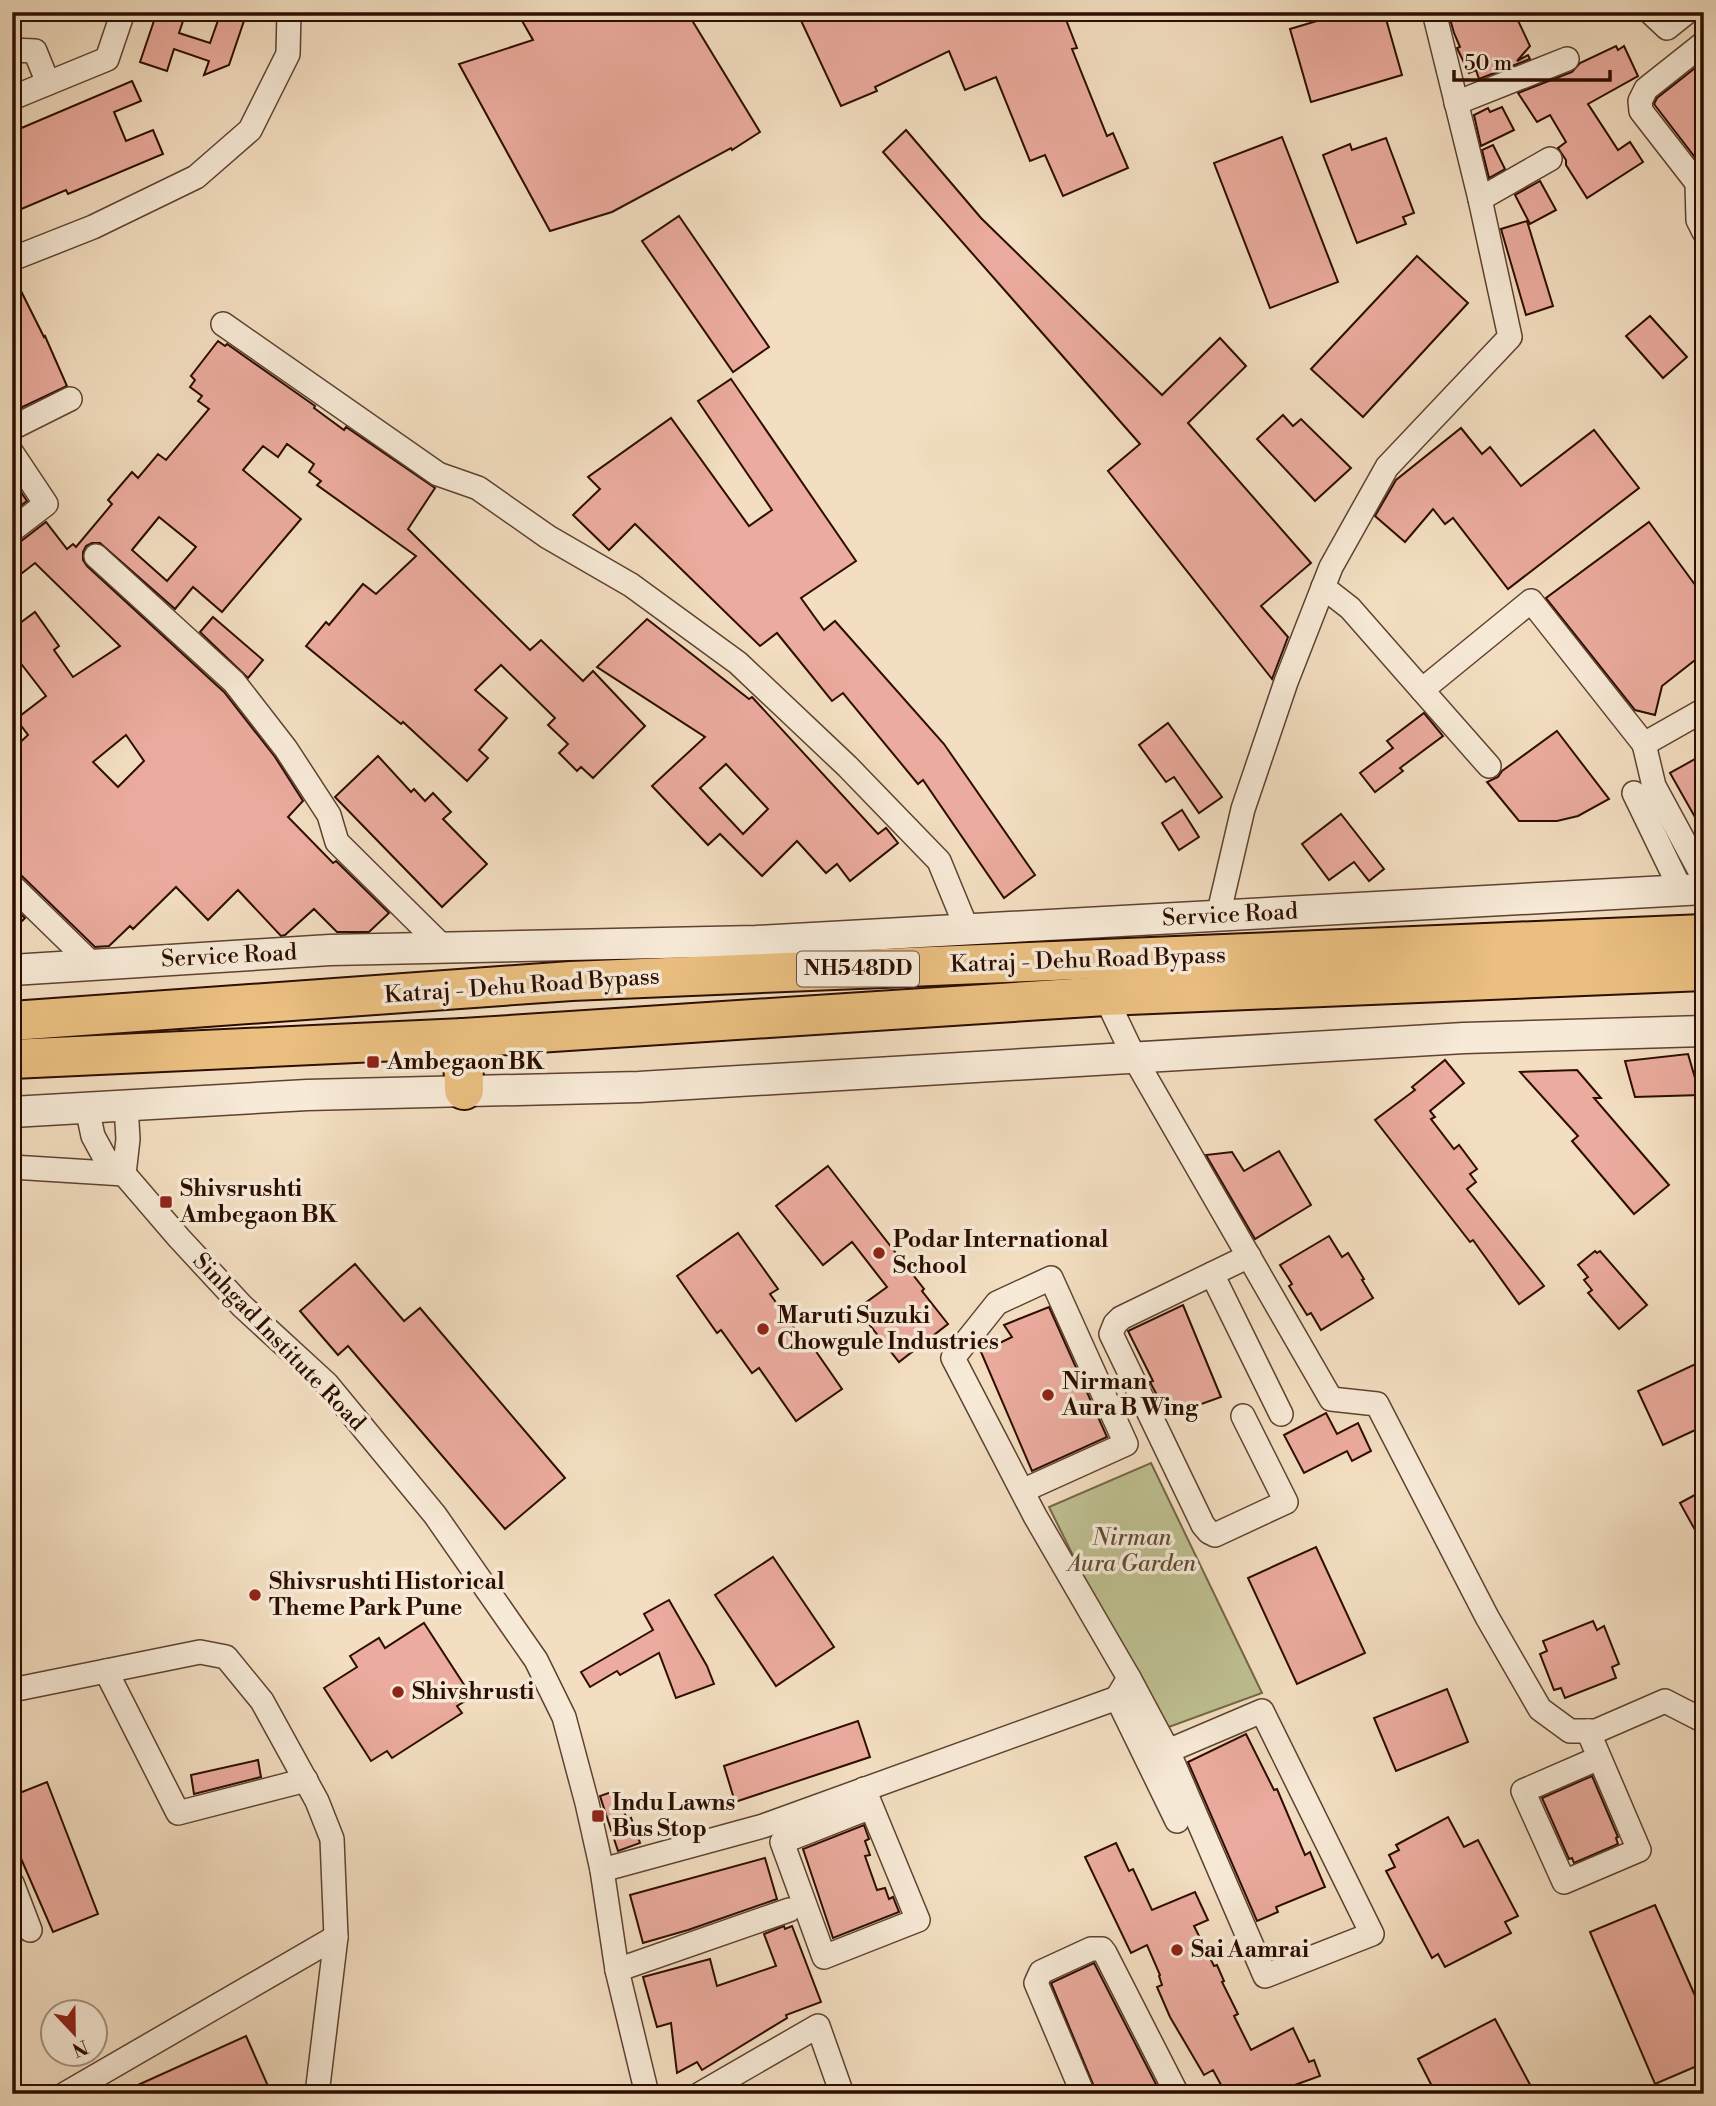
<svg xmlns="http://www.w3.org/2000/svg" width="1716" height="2106" font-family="'Libre Bodoni',serif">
  <rect width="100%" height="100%" fill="#f3dec1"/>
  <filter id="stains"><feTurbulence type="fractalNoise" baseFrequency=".00286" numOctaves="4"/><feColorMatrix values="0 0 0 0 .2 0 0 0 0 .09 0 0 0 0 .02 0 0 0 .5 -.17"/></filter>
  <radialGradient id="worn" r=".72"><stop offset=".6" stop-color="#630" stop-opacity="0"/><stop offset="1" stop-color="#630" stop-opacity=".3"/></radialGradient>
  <!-- green -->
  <path fill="#bec091" stroke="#756648" stroke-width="2" d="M1151,1463L1262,1693L1166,1728L1104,1618L1049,1507Z"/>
  <!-- building -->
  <g fill="#ebab9e" stroke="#2c0d00" stroke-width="2" fill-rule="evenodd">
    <path d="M157,12H186L179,33L210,43L221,12H247L229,65L204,75L209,61L174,49L167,71L140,62Z"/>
    <path d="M517,12H687L760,132L732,150L731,148L612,212L550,231L459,64L533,40Z"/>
    <path d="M797,12H1063L1077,48L1072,49L1107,136L1113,133L1128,168L1063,196L1045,155L1030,161L996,77L965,90L949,51L875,87L877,91L841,106Z"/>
    <path d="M1347,12H1384L1402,75L1311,102L1290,29Z"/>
    <path d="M1448,12H1514L1530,46L1517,61L1528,55L1530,59L1479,79L1476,70L1469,73L1457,48L1460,47L1454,33Z"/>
    <path d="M1616,46L1618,50L1624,46L1638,76L1588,104L1618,150L1630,142L1643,162L1587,198L1566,165V160L1558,148L1566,142L1550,115L1537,122L1518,93L1572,72L1580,63Z"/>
    <path d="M1704,61V169L1654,104L1657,98Z"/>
    <path d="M132,81L141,101L114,112L126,141L153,130L163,154L68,194L66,190L12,213V132Z"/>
    <path d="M1502,107L1514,130L1481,146L1474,115L1488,108L1490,112Z"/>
    <path d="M906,130L981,218L1162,395L1220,338L1246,366L1188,423L1311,563L1261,606L1288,637L1272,679L1108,471L1140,444L883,152Z"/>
    <path d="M1282,137L1338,282L1270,308L1214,163Z"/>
    <path d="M1386,138L1414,213L1403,217L1406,224L1357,243L1323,155L1350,144L1352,150Z"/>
    <path d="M1493,145L1505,169L1489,178L1482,150Z"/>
    <path d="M1540,181L1556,210L1530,224L1515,195Z"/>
    <path d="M679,216L769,347L733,372L642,241Z"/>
    <path d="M1527,221L1553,306L1526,315L1501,229Z"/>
    <path d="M1417,256L1468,303L1363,417L1311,369Z"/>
    <path d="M12,273L44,337L45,336L67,386L12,412Z"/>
    <path d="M1650,316L1687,357L1663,378L1626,336Z"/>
    <path d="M218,341L225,346L227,344L315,406L314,408L344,430L346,427L435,488L408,529L530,650L541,640L583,681L593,671L645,726L593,778L581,767L577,771L559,753L568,744L548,725L555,718L501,665L475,690L507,718L479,750L488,758L467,781L403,722L401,724L306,646L326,622L329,625L363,584L376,594L416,556L317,485L321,481L309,472L314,464L287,444L278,457L263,446L243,470L301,519L222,612L193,587L175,609L100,543H92L86,546L83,552V560L87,566L224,692L275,757L303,801L288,817L333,863L336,861L389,913L369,932H337L314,909L285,935L281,936L238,890L208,920L176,887L133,929L130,926L109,946L95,947L22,876L12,872V750L28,735L16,719L46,696L12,652V629L35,612L59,646L54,650L73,677L120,646L35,563L12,581V544L21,541L46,522L67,549L73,544L76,547L112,504L108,500L132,472L138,478L158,454L166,460L209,409L198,401L202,396L190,387L195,380L191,376ZM159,517L196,547L167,581L132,550ZM126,735L144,761L118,787L93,762Z"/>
    <path d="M731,379L856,561L801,598L824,630L835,621L944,744L1035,875L1004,898L923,780L918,784L843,693L832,701L777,633L760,646L635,524L609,550L573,515L600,489L588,477L671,418L749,526L772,510L698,401Z"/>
    <path d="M1283,415L1293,426L1301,419L1351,468L1315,501L1257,439Z"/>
    <path d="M1461,428L1482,454L1490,447L1521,486L1594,430L1639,488L1508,589L1453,518L1445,524L1433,509L1405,542L1375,516L1396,480Z"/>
    <path d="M12,479L27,501L12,512Z"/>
    <path d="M1649,522L1704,597V653L1662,686L1655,715L1635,710L1546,598Z"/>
    <path d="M213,617L263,660L248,678L200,632Z"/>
    <path d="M647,619L749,699L752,697L878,834L886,828L898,843L850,881L837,864L826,873L797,841L762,876L720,834L708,845L652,786L705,737L597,667ZM726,764L768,809L743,834L700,788Z"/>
    <path d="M1424,713L1443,736L1400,768L1403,771L1375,792L1360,773L1393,748L1387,741Z"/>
    <path d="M1168,723L1222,797L1199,813L1174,777L1166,782L1139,745Z"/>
    <path d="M1557,731L1609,799L1578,816L1557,821H1519L1487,782L1498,777L1502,771Z"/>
    <path d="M1704,754V833L1670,773Z"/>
    <path d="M378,756L411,792L414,789L425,801L433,793L451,812L443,819L487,864L442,907L335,797Z"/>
    <path d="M1182,810L1199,837L1179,850L1162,823Z"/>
    <path d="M1341,814L1384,869L1369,881L1354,862L1329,880L1302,844Z"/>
    <path d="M12,906L25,918L12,931Z"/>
    <path d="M1688,1054L1700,1095L1635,1097L1625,1061Z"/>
    <path d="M1445,1060L1464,1083L1430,1111L1435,1117L1431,1119L1454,1149L1459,1145L1477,1169L1470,1174L1476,1182L1467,1189L1544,1286L1519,1304L1473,1240L1470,1242L1375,1120L1415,1090L1412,1087Z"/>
    <path d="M1577,1070L1601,1098H1594L1669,1185L1634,1214L1572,1141L1578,1136L1520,1072Z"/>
    <path d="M1279,1151L1311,1205L1255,1239L1206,1155L1232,1152L1244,1171Z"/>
    <path d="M828,1166L924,1289L922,1291L948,1324L899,1362L857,1309L887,1287L852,1242L823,1265L776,1206Z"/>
    <path d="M738,1233L778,1289L770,1294L802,1339L806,1337L842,1389L796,1421L759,1368L752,1373L721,1330L717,1333L677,1276Z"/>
    <path d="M1329,1236L1342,1257L1348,1253L1364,1279L1362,1280L1373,1298L1321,1330L1311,1313L1307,1315L1289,1286L1292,1284L1280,1265Z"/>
    <path d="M1595,1251L1597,1253L1600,1251L1647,1305L1619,1329L1588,1293L1592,1290L1584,1280L1588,1277L1578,1265Z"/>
    <path d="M355,1264L404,1321L420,1308L565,1478L505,1529L348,1346L338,1355L300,1311Z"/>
    <path d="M1183,1305L1221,1397L1168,1416L1150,1382L1153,1381L1128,1331Z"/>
    <path d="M1049,1307L1107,1437L1032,1471L981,1352L1012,1337L1004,1325Z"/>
    <path d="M1704,1360V1426L1663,1445L1638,1391Z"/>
    <path d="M1326,1413L1337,1434L1358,1423L1371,1451L1352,1461L1347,1451L1304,1473L1284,1435Z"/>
    <path d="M1704,1490V1546L1680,1503Z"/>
    <path d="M1316,1547L1365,1653L1297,1684L1248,1578Z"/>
    <path d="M773,1557L834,1647L776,1686L715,1595Z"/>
    <path d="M669,1600L707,1666L714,1684L676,1698L659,1653L620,1675L617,1671L590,1687L581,1672L653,1630L644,1614Z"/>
    <path d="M1593,1621L1597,1630L1604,1626L1619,1664L1612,1667L1616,1678L1565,1698L1561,1688L1554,1690L1540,1654L1547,1651L1543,1641Z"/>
    <path d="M424,1623L472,1697L457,1706L462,1713L392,1758L387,1751L371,1761L324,1688L357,1667L350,1656L379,1638L385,1648Z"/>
    <path d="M1447,1689L1468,1742L1396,1771L1374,1718Z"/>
    <path d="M858,1721L870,1757L735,1802L724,1766Z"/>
    <path d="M1246,1734L1274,1790L1277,1789L1305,1855L1310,1852L1325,1887L1276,1907L1278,1912L1257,1921L1188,1762Z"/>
    <path d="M258,1760L261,1777L194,1794L191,1775Z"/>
    <path d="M1592,1776L1618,1837L1616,1838L1618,1844L1574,1863L1572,1858L1569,1859L1542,1798Z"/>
    <path d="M47,1782L98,1914L53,1932L12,1838V1796Z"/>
    <path d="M617,1790L627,1820L631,1818L640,1843L618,1851L600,1796Z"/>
    <path d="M1448,1817L1464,1847L1478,1840L1518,1916L1505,1922L1511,1933L1445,1967L1438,1954L1432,1958L1386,1871L1395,1867L1389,1855L1399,1850L1396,1845Z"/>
    <path d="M864,1825L869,1839L865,1841L870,1855L865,1856L877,1890L885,1888L889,1899L893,1897L899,1912L833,1938L803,1849Z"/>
    <path d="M1116,1843L1129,1871L1133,1869L1152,1910L1195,1892L1208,1920L1194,1926L1214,1966L1217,1965L1224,1981L1222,1982L1238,2014L1234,2016L1251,2050L1293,2028L1309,2062L1314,2060L1320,2076L1292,2086L1273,2088L1254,2094H1226L1213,2070L1204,2075L1170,2017L1157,1987L1162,1985L1159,1976L1160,1975L1147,1945L1131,1953L1085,1857Z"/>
    <path d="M765,1858L777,1899L688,1930L643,1943L630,1895Z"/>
    <path d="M1655,1905L1704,2016V2063L1655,2084L1590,1932Z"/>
    <path d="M784,1926L785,1929L792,1926L821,2002L786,2015L787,2018L702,2070L697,2062L677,2073L671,2023L657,2027L643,1977L710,1959L717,1986L776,1966L764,1934Z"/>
    <path d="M1094,1963L1161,2094H1097L1051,1983Z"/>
    <path d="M1495,2019L1535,2094H1436L1418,2059Z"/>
    <path d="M246,2036L268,2086L251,2094H118Z"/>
  </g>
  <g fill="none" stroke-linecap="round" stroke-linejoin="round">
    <defs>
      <g id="minor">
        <path d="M1650,12L1667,28L1687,12"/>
        <path d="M1704,43L1646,89L1640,101L1641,111L1697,183L1698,220L1704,232"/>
        <path d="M12,50L35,51L48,83"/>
        <path d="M12,98L107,59L123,12"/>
        <path d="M1456,103L1567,59"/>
        <path d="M1480,199L1550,159"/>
        <path d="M12,259L93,227L196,177L250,130L288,54L289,12"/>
        <path d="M223,324L438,474L478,488L548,537L631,585L738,663L847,766L939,861L967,929"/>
        <path d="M12,428L70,399"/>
        <path d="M12,453L46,504L12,530"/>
        <path d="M96,556L234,682L286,749L329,815L337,842L445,949"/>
        <path d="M1323,587L1350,608L1422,690"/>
        <path d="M1704,710L1644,744L1654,786L1700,871L1704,873"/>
        <path d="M1489,766L1422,690L1531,601L1644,744"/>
        <path d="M1634,793L1681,890"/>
        <path d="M12,886L92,964"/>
        <path d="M1218,916L1243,809L1286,682L1331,567L1387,467L1510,337L1480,199L1434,12"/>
        <path d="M1105,996L1135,1059L1331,1399L1377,1404L1487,1617L1540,1709L1570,1731H1596L1665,1701L1704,1721"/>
        <path d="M87,1108L93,1136L105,1158L124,1174L179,1238L242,1306L327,1384L435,1515L536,1660L564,1717L587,1803L602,1870L617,1970L647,2094"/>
        <path d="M12,1167L124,1174"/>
        <path d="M124,1174L128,1139L126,1106"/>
        <path d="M1212,1274L1281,1414"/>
        <path d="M1243,1416L1286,1502L1215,1535L1209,1532L1203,1525L1111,1334L1115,1324L1121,1318L1249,1256"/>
        <path d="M1022,1491L1126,1444L1051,1278L997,1303L953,1358L1035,1516L1129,1678L1117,1698"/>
        <path d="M106,1671L178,1813L306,1780"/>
        <path d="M1129,1678L1168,1751L1265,1976L1372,1934L1262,1711L1168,1751"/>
        <path d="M12,1690L200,1652L226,1657L262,1701L317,1801L332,1839L336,1937L317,2094"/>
        <path d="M1117,1698L1177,1821"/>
        <path d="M1588,1731L1639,1850L1564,1882L1523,1791L1599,1758"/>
        <path d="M864,1789L918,1920L824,1957L782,1842L871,1807"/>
        <path d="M602,1870L763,1826L1117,1698"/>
        <path d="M12,1883L30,1930"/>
        <path d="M617,1970L789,1910"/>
        <path d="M65,2094L336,1937"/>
        <path d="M700,2094L818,2026L842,2094"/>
        <path d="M1083,2094L1036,1983L1041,1972L1091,1949H1102L1105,1953L1177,2094"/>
      </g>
      <g id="tertiary">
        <path d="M12,970L330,950L756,941L1704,889"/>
        <path d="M12,1112L307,1095L639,1087L1464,1038L1704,1031"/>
      </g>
      <g id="trunk">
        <path d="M12,1021L571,981L1704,934"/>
        <path d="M463,1038L464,1090"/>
        <path d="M12,1059L463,1038L1105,996L1704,971"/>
      </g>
    </defs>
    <!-- minor casing -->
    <use href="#minor" stroke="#5e4130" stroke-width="26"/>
    <!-- tertiary casing -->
    <use href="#tertiary" stroke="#5e4130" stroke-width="33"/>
    <!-- trunk casing -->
    <use href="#trunk" stroke="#2c0d00" stroke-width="42"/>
    <!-- minor -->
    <use href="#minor" stroke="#f7ead7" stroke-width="23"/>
    <!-- tertiary -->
    <use href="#tertiary" stroke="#f7ead7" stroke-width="30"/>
    <!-- trunk -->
    <use href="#trunk" stroke="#eabf80" stroke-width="38"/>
  </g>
  <!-- markers -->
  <g fill="#8f2418" stroke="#f7ead7" stroke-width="2.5">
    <rect x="366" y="1055" width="14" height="14" rx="3.5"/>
    <rect x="159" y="1195" width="14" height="14" rx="3.5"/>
    <circle cx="879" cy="1253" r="7"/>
    <circle cx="763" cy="1329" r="7"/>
    <circle cx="1048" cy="1395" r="7"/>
    <circle cx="255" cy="1595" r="7"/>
    <circle cx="398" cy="1692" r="7"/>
    <rect x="591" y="1809" width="14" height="14" rx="3.5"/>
    <circle cx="1177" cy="1950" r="7"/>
  </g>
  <g text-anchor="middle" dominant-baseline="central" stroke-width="7" stroke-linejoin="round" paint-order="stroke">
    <!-- shield labels -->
    <rect fill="#f7ead7" stroke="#694f40" stroke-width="2" x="797" y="951.5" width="122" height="35" rx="5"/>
    <g font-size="21" font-weight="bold" fill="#2c0d00">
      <text x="858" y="969">NH548DD</text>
    </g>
    <!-- street labels -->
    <g font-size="23" fill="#2c0d00" stroke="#f7ead7">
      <text transform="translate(1230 915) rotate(-3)">Service Road</text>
      <text transform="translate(229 956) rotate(-3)">Service Road</text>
      <text transform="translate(1088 960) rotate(-2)">Katraj - Dehu Road Bypass</text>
      <text transform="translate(522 986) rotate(-4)">Katraj - Dehu Road Bypass</text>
      <text transform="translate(279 1342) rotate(46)">Sinhgad Institute Road</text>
    </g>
    <!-- poi labels -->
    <g font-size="23" font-weight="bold" fill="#2c0d00" stroke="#f7ead7" text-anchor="start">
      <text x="387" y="1062">Ambegaon BK</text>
      <text x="180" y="1189">Shivsrushti<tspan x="180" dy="26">Ambegaon BK</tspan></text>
      <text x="893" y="1240">Podar International<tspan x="893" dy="26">School</tspan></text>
      <text x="777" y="1316">Maruti Suzuki<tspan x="777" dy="26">Chowgule Industries</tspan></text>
      <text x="1062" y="1382">Nirman<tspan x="1062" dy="26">Aura B Wing</tspan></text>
      <text x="269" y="1582">Shivsrushti Historical<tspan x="269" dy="26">Theme Park Pune</tspan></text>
      <text x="412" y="1692">Shivshrusti</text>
      <text x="612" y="1803">Indu Lawns<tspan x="612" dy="26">Bus Stop</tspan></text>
      <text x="1191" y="1950">Sai Aamrai</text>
    </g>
    <!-- park labels -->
    <g font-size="23" font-style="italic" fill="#5f4c33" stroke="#f7ead7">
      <text x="1132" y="1538">Nirman<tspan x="1132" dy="26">Aura Garden</tspan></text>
    </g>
  </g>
  <!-- margin -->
  <rect width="1716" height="2106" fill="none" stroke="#f3dec1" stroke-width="42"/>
  <rect x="14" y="14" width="1688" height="2078" fill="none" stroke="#2c0d00" stroke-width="3.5"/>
  <rect x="21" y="21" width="1674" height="2064" fill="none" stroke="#2c0d00" stroke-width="2"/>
  <!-- north arrow -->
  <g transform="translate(74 2033) rotate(158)"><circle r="33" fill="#f7ead7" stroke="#a69281" stroke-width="2"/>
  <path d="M0-5L12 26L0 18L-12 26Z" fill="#8f2418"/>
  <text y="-10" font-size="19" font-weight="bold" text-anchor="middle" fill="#2c0d00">N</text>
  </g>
  <!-- scale -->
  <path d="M1454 70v10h156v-10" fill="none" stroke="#2c0d00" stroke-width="3.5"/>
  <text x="1464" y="70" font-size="21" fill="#2c0d00" stroke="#f7ead7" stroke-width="5" paint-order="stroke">50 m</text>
  <rect width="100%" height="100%" filter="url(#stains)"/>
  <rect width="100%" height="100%" fill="url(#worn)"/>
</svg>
